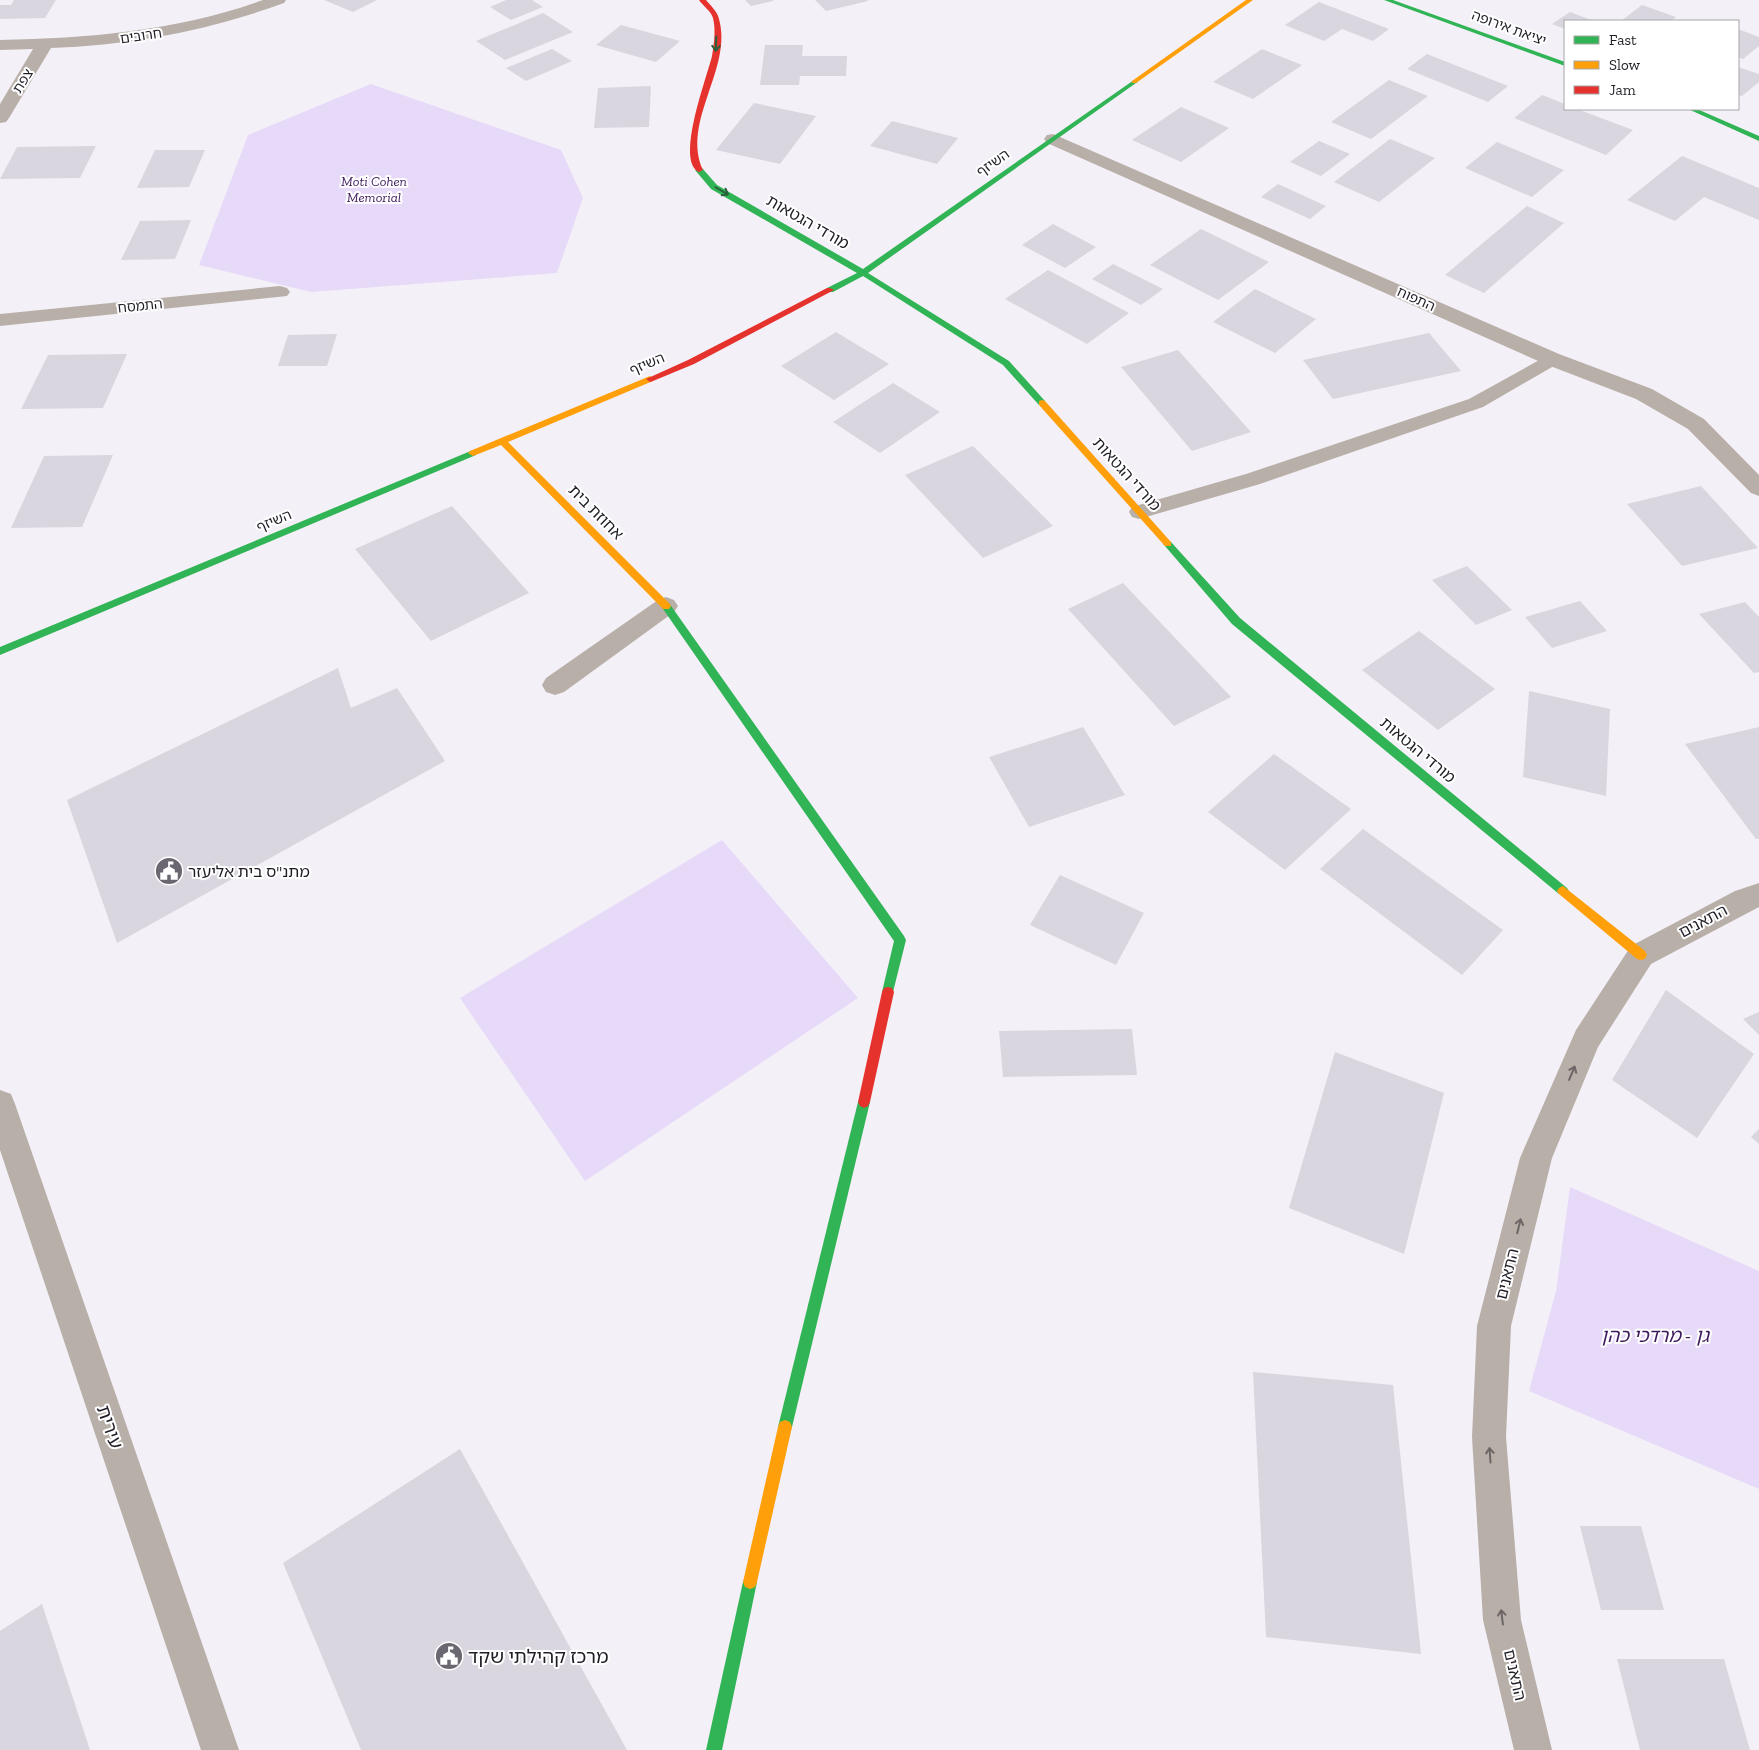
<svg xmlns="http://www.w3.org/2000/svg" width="1759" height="1750" font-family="'Zilla Slab','Noto Sans Hebrew',serif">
  <rect width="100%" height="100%" fill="#f4f0f8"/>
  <!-- green -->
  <g fill="#e7daf9">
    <path d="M371,84L561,150L583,198L557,273L311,292L199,265L248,135Z"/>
    <path d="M722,840L858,998L585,1181L460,998Z"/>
    <path d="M1570,1187L1759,1271V1489L1529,1391L1556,1291Z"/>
  </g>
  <!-- building -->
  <g fill="#dad6df">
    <path d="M14,0H56L45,18L0,19V5H11Z"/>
    <path d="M324,0H377L353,12Z"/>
    <path d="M506,0H532L543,7L511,20L490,7Z"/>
    <path d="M745,0H773V1L751,6Z"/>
    <path d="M815,0H868V1L826,11Z"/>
    <path d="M1319,2L1389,29L1373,41L1342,29L1324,41L1285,25Z"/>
    <path d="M1642,5L1676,17L1671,21H1621Z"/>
    <path d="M1570,12L1594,21H1565V29L1552,24Z"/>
    <path d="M543,13L573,32L505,60L476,41Z"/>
    <path d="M621,25L680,41L656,62L596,45Z"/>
    <path d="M1738,29L1759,37V46L1743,59L1738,57Z"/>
    <path d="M765,45H803L802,56H847L846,76H800L799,85H760Z"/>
    <path d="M552,49L572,61L526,81L506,68Z"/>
    <path d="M1262,49L1302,65L1253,99L1213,82Z"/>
    <path d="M1427,54L1508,86L1488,102L1407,69Z"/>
    <path d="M1738,67L1759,74V82L1742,96L1738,95Z"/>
    <path d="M1389,80L1428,96L1371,139L1331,122Z"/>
    <path d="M651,86L649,127L594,128L598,88Z"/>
    <path d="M1542,95L1565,104V109H1577L1633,130L1606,155L1514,118Z"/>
    <path d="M754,103L816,116L780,164L716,150Z"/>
    <path d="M1181,107L1229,128L1181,162L1132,140Z"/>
    <path d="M892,121L958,138L937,164L870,146Z"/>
    <path d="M1390,139L1435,158L1379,202L1334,182Z"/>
    <path d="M1319,141L1350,154L1321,176L1290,162Z"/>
    <path d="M1497,142L1564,170L1532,197L1465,168Z"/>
    <path d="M96,146L80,178L0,179L17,147Z"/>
    <path d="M155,150H205L189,187L137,188Z"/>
    <path d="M1682,156L1759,188V220L1704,197L1675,221L1627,200Z"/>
    <path d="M1278,184L1326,206L1310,219L1261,197Z"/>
    <path d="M1527,206L1564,223L1484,293L1445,275Z"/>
    <path d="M191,220L175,259L121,260L140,221Z"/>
    <path d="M1053,224L1096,247L1065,268L1022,245Z"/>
    <path d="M1201,229L1269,262L1218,300L1150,265Z"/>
    <path d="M1113,264L1163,289L1141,305L1092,279Z"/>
    <path d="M1048,270L1129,313L1087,344L1005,299Z"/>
    <path d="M1255,289L1316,319L1275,353L1213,322Z"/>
    <path d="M836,332L889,364L834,400L781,366Z"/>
    <path d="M1429,333L1461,371L1333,399L1303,360Z"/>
    <path d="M337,334L327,366H278L288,335Z"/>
    <path d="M1178,350L1251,432L1192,451L1121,367Z"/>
    <path d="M127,354L103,408L21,409L48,355Z"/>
    <path d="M893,383L940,412L880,453L833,422Z"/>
    <path d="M973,446L1053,526L983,558L905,475Z"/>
    <path d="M113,455L82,527L11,528L44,456Z"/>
    <path d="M1701,486L1758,548L1682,566L1627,504Z"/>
    <path d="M452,506L529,593L431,641L355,549Z"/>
    <path d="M1467,566L1512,610L1476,625L1432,580Z"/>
    <path d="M1123,583L1231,697L1174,726L1068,609Z"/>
    <path d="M1580,601L1607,631L1552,648L1525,617Z"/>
    <path d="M1745,602L1759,617V672L1754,673L1699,614Z"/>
    <path d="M1419,631L1495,689L1438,730L1362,670Z"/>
    <path d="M338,668L351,708L397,688L445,761L117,943L67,800Z"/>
    <path d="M1529,691L1610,709L1606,796L1523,777Z"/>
    <path d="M1083,727L1125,795L1029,827L989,757Z"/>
    <path d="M1759,727V839H1756L1685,744Z"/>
    <path d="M1274,754L1351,809L1285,870L1208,812Z"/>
    <path d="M1363,829L1503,930L1462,975L1320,869Z"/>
    <path d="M1060,875L1144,913L1116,965L1030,925Z"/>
    <path d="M1666,990L1754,1054L1697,1138L1612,1080Z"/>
    <path d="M1759,1012V1035L1743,1019Z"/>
    <path d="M1132,1029L1137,1075L1003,1077L999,1031Z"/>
    <path d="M1335,1052L1444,1093L1404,1254L1289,1208Z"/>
    <path d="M1759,1129V1144L1751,1137Z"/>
    <path d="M1253,1372L1393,1385L1421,1654L1266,1637Z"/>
    <path d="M460,1449L627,1750H361L283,1563Z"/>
    <path d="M1580,1526H1641L1664,1610H1601Z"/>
    <path d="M42,1604L90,1750H0V1631Z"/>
    <path d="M1617,1659H1724L1750,1750H1640Z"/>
  </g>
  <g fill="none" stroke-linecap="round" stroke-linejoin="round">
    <!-- lane -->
    <path fill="#b8afa8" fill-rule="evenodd" d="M1552,353L1559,355L1561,359L1559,363L1483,407L1260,484L1139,519L1132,517L1129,512L1132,507L1246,474L1469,399Z"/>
    <!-- street -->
    <g fill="#b8afa8" fill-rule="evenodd">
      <path d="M263,0H286L284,3C208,31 131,45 51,48L9,118L6,122L0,123V104L33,49L0,50V40C90,38 178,31 263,0Z"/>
      <path d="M1053,134L1559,354L1652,389L1704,419L1759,475V496L1751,493L1688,429L1636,399L1545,364L1047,143L1044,139L1047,135Z"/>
      <path d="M280,286L287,288L290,292L287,296L0,326V314Z"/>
      <path d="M666,597L674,600L678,606L674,612L564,692L555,695L546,692L542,685L546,678L658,600Z"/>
      <path d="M1759,883V907L1651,964L1598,1047L1552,1158L1511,1326L1506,1437L1521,1620L1552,1750H1514L1483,1620L1472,1437L1477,1326L1520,1158L1576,1030L1631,946L1735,891Z"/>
      <path d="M0,1090L11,1094L15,1104L239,1750H201L0,1150Z"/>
    </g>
    <!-- fast -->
    <g fill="#30b455" fill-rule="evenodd">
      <path d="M1384,0H1393L1565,62V66Z"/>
      <path d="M1134,80L1138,82L1136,83L868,273L1009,361L1045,401V405H1039L1003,365L863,276L833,292H827V288L857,273L711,189L695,170L702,168L717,185L863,269Z"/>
      <path d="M1688,109H1697L1759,136V141Z"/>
      <path d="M473,450L476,451V455L0,655V647Z"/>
      <path d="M1168,541L1171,542L1240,618L1567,888L1569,891L1567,894H1559L1232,624L1165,546L1163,544Z"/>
      <path d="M666,602L669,603L904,936L906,940L892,996L888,997L884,996L882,992L894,941L663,609L661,606L663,603Z"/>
      <path d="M864,1096L868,1098L870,1102L792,1427L790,1432L785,1434L780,1432L778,1427L858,1102L860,1098Z"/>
      <path d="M750,1575L755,1577L757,1582L722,1750H706L743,1582L745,1577Z"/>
    </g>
    <!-- slow -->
    <g fill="#ff9f0a" fill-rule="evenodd">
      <path d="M1246,0H1253L1136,83H1132V81Z"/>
      <path d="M650,376L654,379L653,381L508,442L669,603L671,606L669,609H663L501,445L473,456L468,453L470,451Z"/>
      <path d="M1042,400L1045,401L1171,542V546H1165L1039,405V401Z"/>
      <path d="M1563,886L1645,951L1647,955L1645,959L1641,960L1637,959L1559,894L1557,891L1559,888Z"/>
      <path d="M785,1420L790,1422L792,1427L757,1582L755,1587L750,1589L745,1587L743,1582L778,1427L780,1422Z"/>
    </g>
    <!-- jam -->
    <g fill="#e5322d" fill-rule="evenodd">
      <path d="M699,0H706C710,5 717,11 719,19C733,69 681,121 703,170L699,172C675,161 707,77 712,56C714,44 716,30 713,18C711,11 703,6 699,0Z"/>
      <path d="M827,288H830L834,290L694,364L653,381L650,382L646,379L688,360Z"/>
      <path d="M888,987L892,988L894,992L870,1102L868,1106L864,1108L860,1106L858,1102L882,992L884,988Z"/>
    </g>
  </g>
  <!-- one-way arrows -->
  <defs><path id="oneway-shaft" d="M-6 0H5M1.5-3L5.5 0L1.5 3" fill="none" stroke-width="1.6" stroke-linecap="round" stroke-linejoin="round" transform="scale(1.25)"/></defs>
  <g stroke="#28613b">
    <use href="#oneway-shaft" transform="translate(716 44) rotate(92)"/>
    <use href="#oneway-shaft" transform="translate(722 191) rotate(30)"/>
  </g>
  <g stroke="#6c6667">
    <use href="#oneway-shaft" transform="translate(1572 1073) rotate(-67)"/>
    <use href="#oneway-shaft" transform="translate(1519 1226) rotate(-76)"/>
    <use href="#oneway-shaft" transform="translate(1490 1455) rotate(-94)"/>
    <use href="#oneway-shaft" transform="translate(1502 1617) rotate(-97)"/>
  </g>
  <!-- icons -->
  <defs>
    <symbol id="civic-disc" viewBox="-11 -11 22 22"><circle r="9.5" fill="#6b6770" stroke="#fff"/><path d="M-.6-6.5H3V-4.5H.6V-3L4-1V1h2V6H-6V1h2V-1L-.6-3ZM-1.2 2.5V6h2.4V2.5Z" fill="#fff"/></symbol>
  </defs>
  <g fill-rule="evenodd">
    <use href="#civic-disc" x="153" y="855" width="32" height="32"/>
    <use href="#civic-disc" x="433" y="1640" width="32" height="32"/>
  </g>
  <g text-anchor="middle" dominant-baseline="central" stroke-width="4" stroke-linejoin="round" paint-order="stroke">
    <!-- far-street labels -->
    <g font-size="14" fill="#211d26" stroke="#fff">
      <text transform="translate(1509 28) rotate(20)">יציאת אירופה</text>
      <text transform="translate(141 36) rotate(-8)">חרובים</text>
      <text transform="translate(23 81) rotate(-58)">צפת</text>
      <text transform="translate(993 163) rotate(-35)">השיזף</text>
      <text transform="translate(1416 299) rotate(24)">התפוח</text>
      <text transform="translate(140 306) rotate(-6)">התמסח</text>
      <text transform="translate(647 364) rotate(-23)">השיזף</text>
      <text transform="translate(274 521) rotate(-23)">השיזף</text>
    </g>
    <!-- far-park labels -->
    <g font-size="14" font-style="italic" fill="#3d1a5d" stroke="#fff">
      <text x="374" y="181">Moti Cohen<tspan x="374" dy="16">Memorial</tspan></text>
    </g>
    <!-- street labels -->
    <g font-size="16" fill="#211d26" stroke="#fff">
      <text transform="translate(808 222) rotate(30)">מורדי הגטאות</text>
      <text transform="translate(1127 474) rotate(48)">מורדי הגטאות</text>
      <text transform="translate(596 512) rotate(45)">אחוזת בית</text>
      <text transform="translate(1418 750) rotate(40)">מורדי הגטאות</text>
      <text transform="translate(1703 921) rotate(-28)">התאנים</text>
      <text transform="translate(1507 1274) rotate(-76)">התאנים</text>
      <text transform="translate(1515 1675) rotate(77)">התאנים</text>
    </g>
    <!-- poi labels -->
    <g font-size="16" fill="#211d26" stroke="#fff" text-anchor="start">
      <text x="188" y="871">מתנ"ס בית אליעזר</text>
    </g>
    <!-- near-park labels -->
    <g font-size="19" font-style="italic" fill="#3d1a5d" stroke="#fff">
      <text x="1655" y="1335">גן - מרדכי כהן</text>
    </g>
    <!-- near-street labels -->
    <g font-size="19" fill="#211d26" stroke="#fff">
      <text transform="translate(110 1427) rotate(71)">עירית</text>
    </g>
    <!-- near-poi labels -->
    <g font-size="19" fill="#211d26" stroke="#fff" text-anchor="start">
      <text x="468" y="1656">מרכז קהילתי שקד</text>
    </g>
  </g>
  <!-- legend -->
  <rect x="1564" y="20" width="175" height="90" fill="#ffffff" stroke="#a6a5a8"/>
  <rect x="1574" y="36" width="25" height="8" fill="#30b455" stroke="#a6a5a8"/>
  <text x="1609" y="45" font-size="15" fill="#211d26">Fast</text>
  <rect x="1574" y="61" width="25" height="8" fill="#ff9f0a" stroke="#a6a5a8"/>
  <text x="1609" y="70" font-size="15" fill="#211d26">Slow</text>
  <rect x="1574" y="86" width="25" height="8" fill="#e5322d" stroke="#a6a5a8"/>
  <text x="1609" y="95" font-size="15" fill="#211d26">Jam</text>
</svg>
